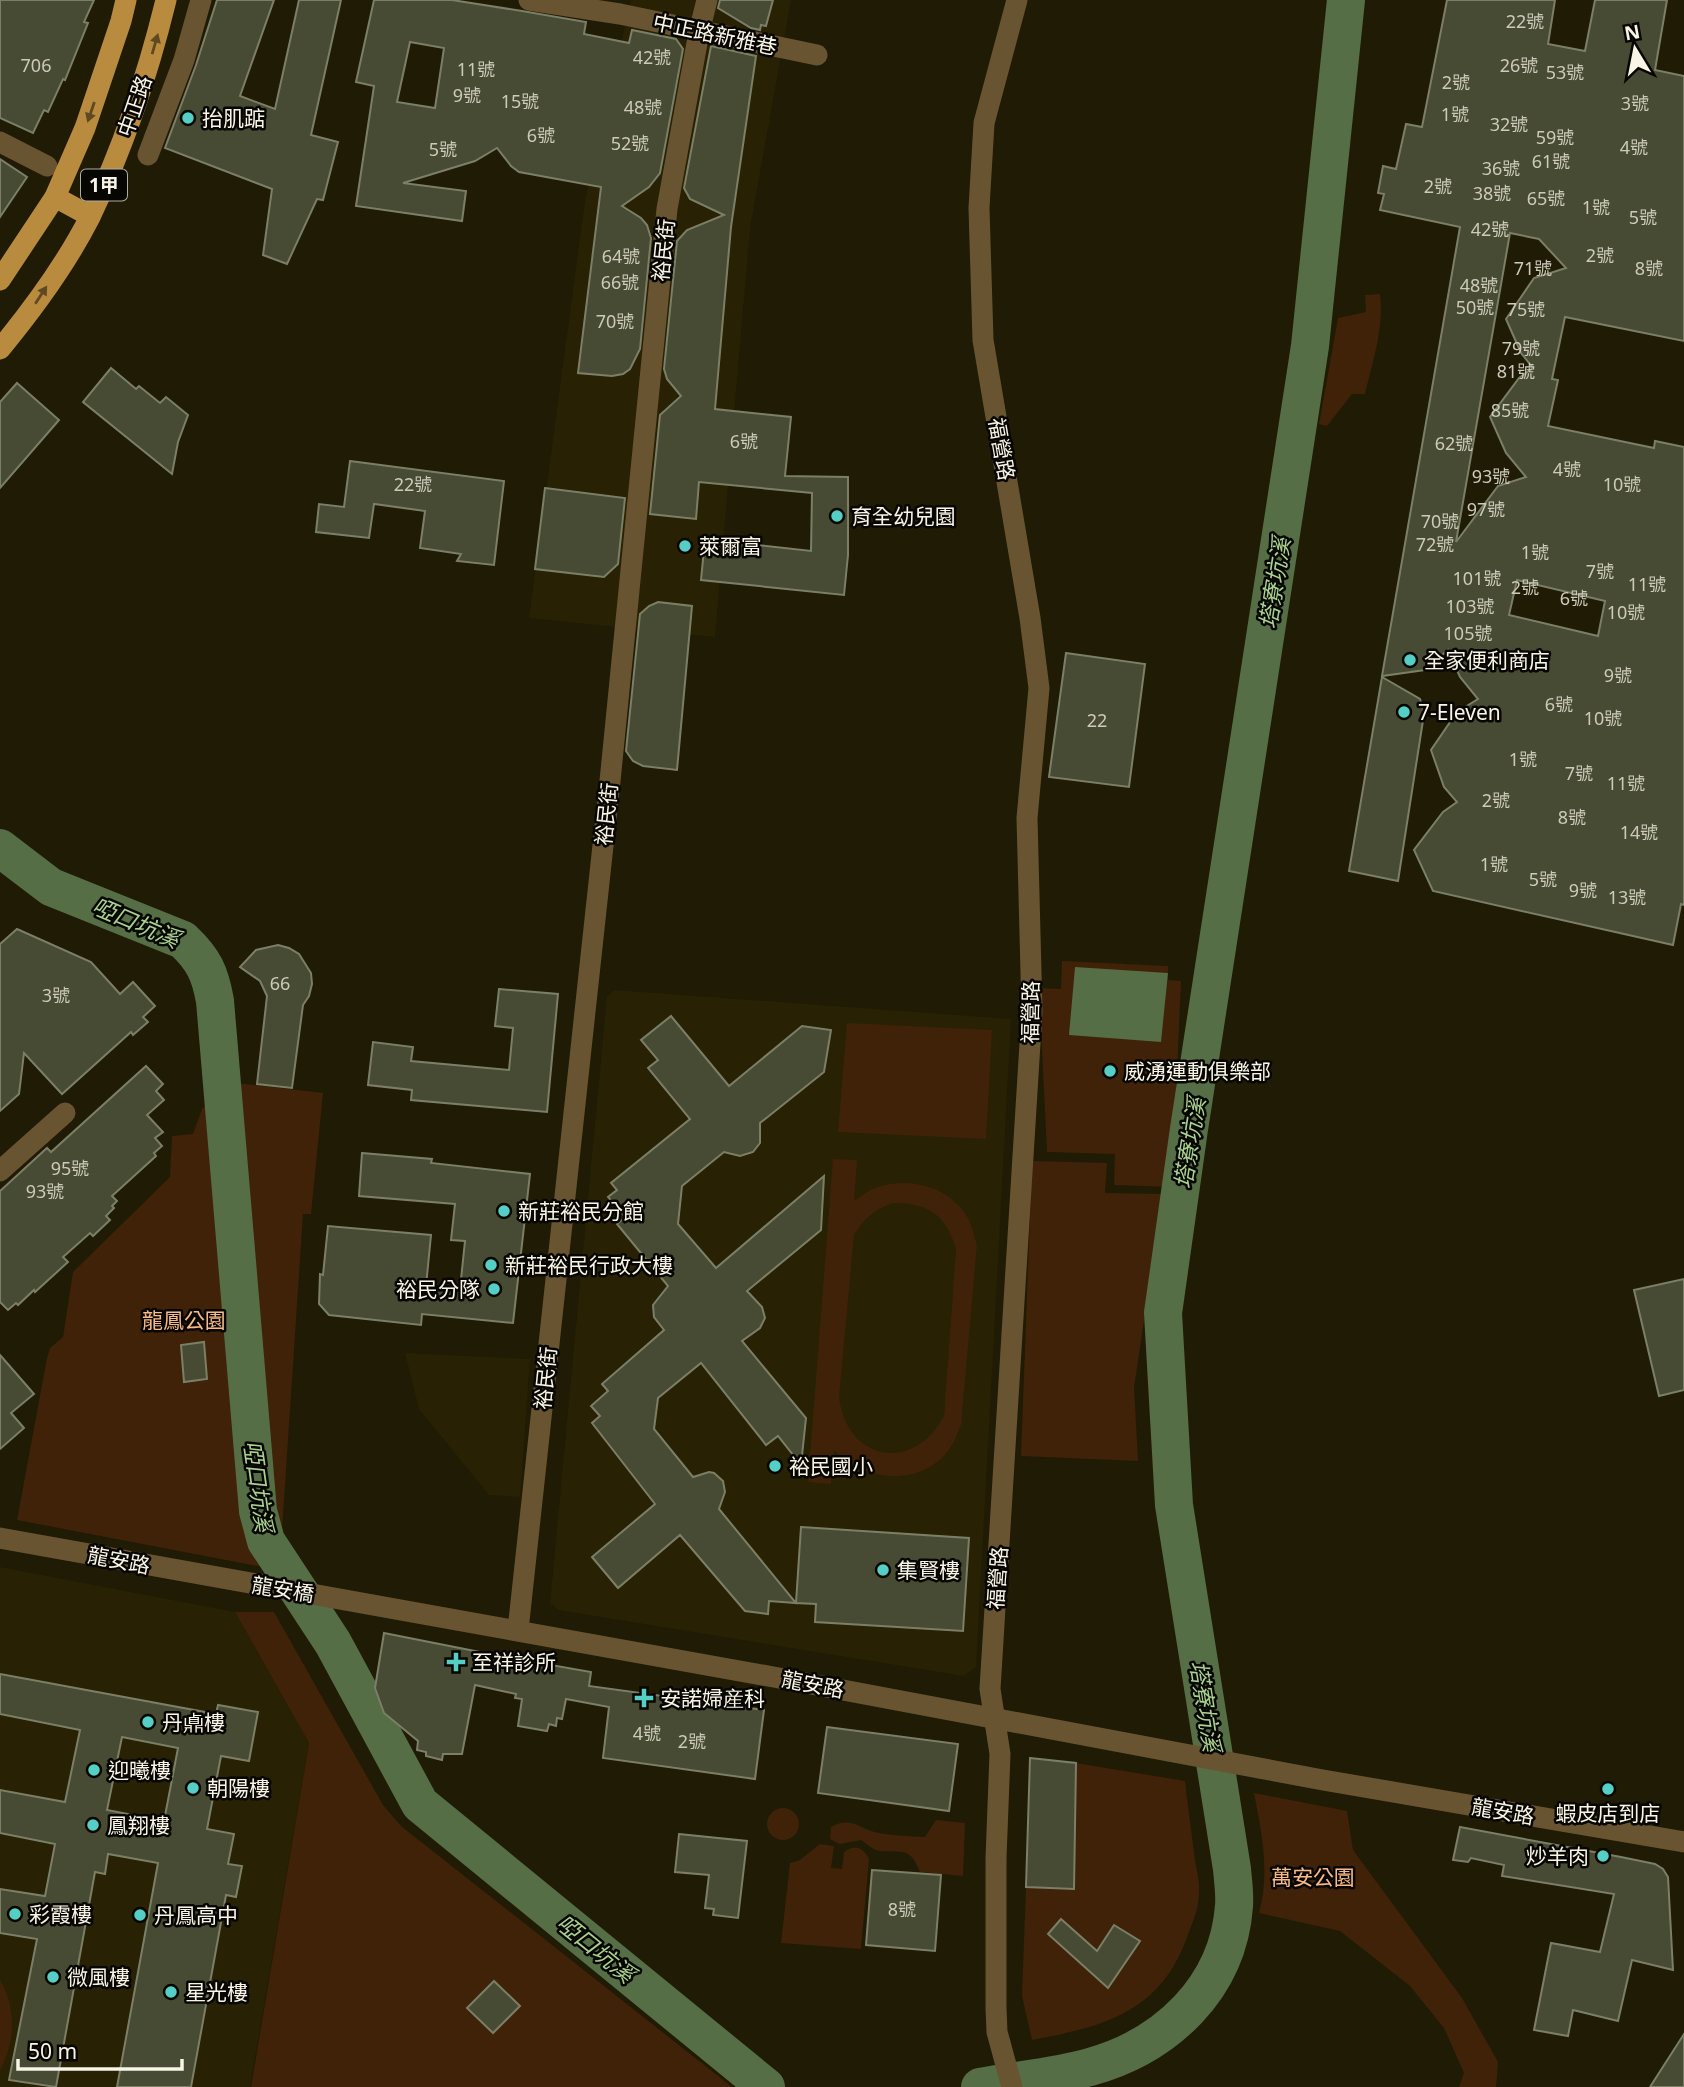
<svg xmlns="http://www.w3.org/2000/svg" width="1684" height="2087" font-family="'Noto Sans','Noto Sans TC',sans-serif">
  <rect width="100%" height="100%" fill="#201b05"/>
  <!-- built -->
  <g fill="#282103">
    <path d="M631,0H791L750,228L715,637L529,618L585,201Z"/>
    <path d="M614,990L1011,1019L976,1667L964,1676L558,1610L550,1603L607,996Z"/>
    <path d="M405,1353L530,1359L520,1497L489,1495L419,1409Z"/>
    <path d="M0,1567L235,1612L309,1743L250,2087H0Z"/>
  </g>
  <!-- green -->
  <g fill="#3f2207" fill-rule="evenodd">
    <path d="M1380,294C1384,328 1373,361 1365,394H1352L1327,426L1319,424L1338,318L1366,312L1365,295Z"/>
    <path d="M1062,961L1168,966V980L1181,981L1172,1187L1114,1185L1115,1154L1047,1152L1039,988L1061,989Z"/>
    <path d="M847,1023L992,1030L986,1139L838,1132Z"/>
    <path d="M229,1082L323,1093L311,1214H303L282,1530L270,1517L261,1415L238,1418L248,1527L263,1567L17,1520L47,1358L50,1348L63,1337L73,1272L170,1177L172,1136L193,1134L202,1109Z"/>
    <path d="M833,1159L857,1160L854,1201C860,1197 866,1192 873,1189C900,1177 939,1183 959,1206C970,1217 973,1231 977,1245L961,1425C958,1431 956,1439 952,1445C926,1488 865,1483 834,1450L831,1484L808,1482ZM893,1203C929,1203 946,1215 956,1249L944,1416C914,1473 847,1462 839,1397L854,1235C864,1218 874,1210 893,1203Z"/>
    <path d="M1032,1161L1107,1163L1105,1193L1163,1194L1134,1387L1138,1461L1021,1456Z"/>
    <path d="M235,1612H274L383,1805L401,1826L732,2087H251L309,1743Z"/>
    <path d="M1076,1763L1185,1781C1188,1808 1192,1835 1195,1861C1197,1872 1200,1883 1199,1894C1199,1909 1191,1926 1186,1940C1158,2014 1101,2027 1032,2040L1022,1996L1026,1887L1074,1889Z"/>
    <path d="M1254,1793L1347,1811L1353,1850L1462,1998L1498,2062L1496,2087H1459L1464,2073L1444,2028L1410,1986L1340,1931L1259,1913C1270,1872 1262,1834 1254,1793Z"/>
    <circle cx="783" cy="1824" r="16"/>
    <path d="M936,1820L965,1823L963,1876L920,1872C910,1846 902,1853 880,1851C873,1850 867,1844 861,1840L840,1844L830,1839L831,1827C851,1815 861,1830 879,1833C894,1836 910,1836 925,1837Z"/>
    <path d="M820,1844L834,1846L831,1868L842,1869L844,1852C855,1844 863,1847 869,1859L861,1949L781,1943L790,1863L800,1860Z"/>
    <path d="M0,1979C16,2009 16,2040 0,2070Z"/>
  </g>
  <!-- water -->
  <path fill="#556e45" d="M1075,967L1168,973L1161,1042L1069,1035Z"/>
  <g fill="none" stroke-linecap="round" stroke-linejoin="round">
    <!-- river -->
    <g stroke="#556e45" stroke-width="38">
      <path d="M0,848L51,887L183,940C204,960 210,973 215,1001L258,1511L266,1541L333,1643L420,1804L766,2087"/>
      <path d="M980,2087C1016,2080 1055,2077 1090,2067C1166,2046 1228,1988 1234,1906C1235,1894 1233,1881 1232,1869L1174,1505L1163,1313L1189,1129L1310,346L1346,0"/>
    </g>
  </g>
  <!-- building -->
  <g fill="#474b33" stroke="#7b7f66" stroke-width="2" fill-rule="evenodd">
    <path d="M0,0H94L84,22L88,23L65,80L63,79L48,112L44,110L33,133L0,118Z"/>
    <path d="M217,0H274L240,96L275,109L299,0H341L311,135L338,142L323,200L317,199L287,264L263,255L272,189L165,148L196,65Z"/>
    <path d="M374,0H452L522,11L586,22L584,34L629,43L632,30L676,39L683,49L660,173L649,187L622,206L641,218L647,225L651,238L640,349L630,369L623,374L612,376L578,373L601,187L519,172L511,166L497,148L475,161L403,183L466,191L462,221L356,206L374,86L356,82ZM410,42L444,48L435,108L397,102Z"/>
    <path d="M720,0H773L766,26L761,25L760,30L751,28L718,8Z"/>
    <path d="M1447,0H1555L1548,44L1585,51L1595,0H1667L1655,70L1684,76V341L1565,317L1552,379L1558,380L1548,426L1654,448L1655,441L1684,447V905L1681,904L1673,945L1433,891L1414,850L1443,812L1457,802L1444,787L1431,750L1457,712L1478,699L1460,677L1448,650L1425,670L1382,676L1460,227L1380,210L1384,194L1378,193L1383,166L1396,169L1406,124L1422,127ZM1510,233L1539,239L1566,268L1534,278L1506,319L1521,353L1533,368L1519,378L1490,417L1506,453L1526,477L1498,486L1456,542ZM1517,580L1605,601L1598,636L1509,615Z"/>
    <path d="M711,46L756,56L731,227L715,409L791,417L785,476L848,477V555L844,595L701,580L705,539L811,551L812,493L699,482L696,519L650,514L660,415L681,396L667,379L664,369L677,241L687,230L724,215L690,199L684,188Z"/>
    <path d="M0,159L27,177L0,217Z"/>
    <path d="M111,368L136,389L139,386L160,403L166,397L188,415L178,442L172,474L83,402Z"/>
    <path d="M17,383L59,420L0,488V402Z"/>
    <path d="M350,461L504,481L494,565L457,561L461,554L420,548L425,511L374,504L369,538L316,532L319,504L344,507Z"/>
    <path d="M545,488L625,498L618,564L604,577L535,569Z"/>
    <path d="M658,602L692,606L677,770L643,766L633,761L626,751L640,614L649,606Z"/>
    <path d="M1066,653L1145,664L1129,787L1049,777Z"/>
    <path d="M1382,677L1420,699L1424,714L1398,881L1349,871Z"/>
    <path d="M17,929L91,962L120,994L133,982L155,1006L143,1017L148,1022L133,1035L131,1032L62,1094L24,1053L19,1094L0,1111V944Z"/>
    <path d="M278,945L289,948L299,954L311,973L312,984L309,996L303,1005L292,1088L257,1084L267,996L260,981L240,967L256,950Z"/>
    <path d="M499,989L558,994L547,1112L411,1100L412,1090L368,1085L373,1042L413,1047L411,1061L509,1070L513,1028L495,1026Z"/>
    <path d="M671,1016L729,1086L802,1026L831,1030L824,1072L760,1123V1143L753,1152L740,1156L724,1152L682,1186L678,1224L716,1268L824,1176L821,1230L747,1291L762,1307L765,1318L760,1328L742,1341L806,1418L801,1465L778,1436L766,1445L701,1363L658,1398L654,1429L693,1477L709,1472L714,1473L723,1481L725,1492L719,1509L796,1603L769,1601L768,1614L745,1611L680,1535L618,1588L592,1557L655,1504L592,1423L600,1416L591,1406L608,1391L602,1384L664,1330L654,1317L653,1305L668,1286L617,1224L625,1217L608,1197L617,1190L611,1183L690,1119L648,1068L658,1060L641,1040Z"/>
    <path d="M146,1066L163,1084L156,1091L164,1100L147,1115L163,1132L155,1138L162,1146L154,1153L156,1156L112,1196L117,1201L112,1206L114,1208L106,1216L110,1220L93,1236L90,1233L63,1257L68,1262L35,1292L34,1290L18,1305L16,1303L8,1310L0,1302V1191L47,1148L51,1152Z"/>
    <path d="M362,1153L432,1159L431,1163L530,1174L513,1323L422,1314L421,1325L329,1315L319,1304L320,1274L323,1275L328,1226L431,1235L426,1286L460,1289L465,1241L451,1240L455,1204L359,1196Z"/>
    <path d="M1684,1279V1390L1659,1396L1634,1290Z"/>
    <path d="M204,1342L207,1379L184,1382L181,1345Z"/>
    <path d="M0,1355L34,1394L11,1413L24,1428L0,1449Z"/>
    <path d="M801,1527L969,1538L963,1631L815,1622L816,1604L796,1603Z"/>
    <path d="M384,1633L500,1656L591,1672L589,1686L764,1710L755,1779L603,1758L609,1707L566,1699L562,1719L557,1718L556,1726L549,1724L547,1731L518,1726L522,1699L515,1698L516,1694L475,1685L462,1754H443L442,1760L426,1756V1752L417,1750L418,1741L384,1713L375,1688Z"/>
    <path d="M0,1674L216,1714L218,1705L258,1712L249,1761L221,1756L207,1829L234,1834L228,1864L242,1866L236,1897L226,1895L191,2087H117L158,1863L108,1854L105,1874L95,1872L56,2087L9,2080L37,1939L0,1933V1889L45,1896L55,1844L0,1833V1790L65,1802L80,1730L0,1714ZM122,1737L178,1748L164,1821L107,1810Z"/>
    <path d="M827,1727L958,1744L949,1811L818,1793Z"/>
    <path d="M1030,1758L1076,1763L1074,1889L1026,1887Z"/>
    <path d="M1460,1827L1621,1857L1655,1864L1663,1869L1668,1877L1673,1970L1632,1960L1618,2021L1573,2010L1568,2036L1534,2030L1551,1943L1600,1952L1614,1894L1502,1876L1504,1865L1471,1858L1468,1862L1453,1860Z"/>
    <path d="M679,1834L747,1841L738,1918L713,1915L714,1909L705,1908L709,1875L675,1872Z"/>
    <path d="M872,1870L941,1875L935,1951L866,1945Z"/>
    <path d="M1061,1919L1097,1951L1114,1925L1140,1941L1108,1988L1048,1934Z"/>
    <path d="M494,1981L520,2006L493,2033L467,2008Z"/>
    <path d="M1684,2034V2087H1650Z"/>
  </g>
  <g fill="none" stroke-linecap="round" stroke-linejoin="round">
    <!-- minor -->
    <g stroke="#695431" stroke-width="21">
      <path d="M529,0L620,14L817,55"/>
      <path d="M0,142L47,166"/>
      <path d="M148,155L184,60L201,0"/>
      <path d="M0,1171L65,1113"/>
      <path d="M0,1538L779,1678L1323,1780L1684,1842"/>
      <path d="M518,1630L610,781L667,209L699,32L707,0"/>
      <path d="M1012,2087L997,2032L996,2008V1858L1000,1754L990,1689L1032,1011L1027,818L1039,688L1030,618L983,340L979,208L984,123L1017,0"/>
    </g>
    <!-- major -->
    <g stroke="#b88b3e" stroke-width="21">
      <path d="M55,197L90,216"/>
      <path d="M0,280L55,197L85,128L121,21L126,0"/>
      <path d="M0,349C33,309 66,264 90,217C123,148 148,74 166,0"/>
    </g>
  </g>
  <!-- one-way arrows -->
  <defs><path id="oneway-solid" d="M-6-.8H1V-3.2L6.5 0L1 3.2V.8H-6Z" transform="scale(1.75)"/></defs>
  <g fill="#604820">
    <use href="#oneway-solid" transform="translate(155 44) rotate(-74)"/>
    <use href="#oneway-solid" transform="translate(91 112) rotate(109)"/>
    <use href="#oneway-solid" transform="translate(41 295) rotate(-57)"/>
  </g>
  <!-- markers -->
  <g fill="#55cec5" stroke="#080601" stroke-width="2.5">
    <circle cx="188" cy="118" r="7"/>
    <circle cx="837" cy="516" r="7"/>
    <circle cx="685" cy="546" r="7"/>
    <circle cx="1410" cy="660" r="7"/>
    <circle cx="1404" cy="712" r="7"/>
    <circle cx="1110" cy="1071" r="7"/>
    <circle cx="504" cy="1211" r="7"/>
    <circle cx="491" cy="1265" r="7"/>
    <circle cx="494" cy="1289" r="7"/>
    <circle cx="775" cy="1466" r="7"/>
    <circle cx="883" cy="1570" r="7"/>
    <path d="M452.5 1651.5h7v7h7v7h-7v7h-7v-7h-7v-7h7z"/>
    <path d="M640.5 1687.5h7v7h7v7h-7v7h-7v-7h-7v-7h7z"/>
    <circle cx="148" cy="1722" r="7"/>
    <circle cx="94" cy="1770" r="7"/>
    <circle cx="193" cy="1788" r="7"/>
    <circle cx="1608" cy="1789" r="7"/>
    <circle cx="93" cy="1825" r="7"/>
    <circle cx="1603" cy="1856" r="7"/>
    <circle cx="15" cy="1914" r="7"/>
    <circle cx="140" cy="1915" r="7"/>
    <circle cx="53" cy="1977" r="7"/>
    <circle cx="171" cy="1992" r="7"/>
  </g>
  <g text-anchor="middle" dominant-baseline="central" stroke-width="5" stroke-linejoin="round" paint-order="stroke">
    <!-- number labels -->
    <g font-size="18" fill="#cccaba">
      <text x="1525" y="21">22號</text>
      <text x="652" y="57">42號</text>
      <text x="36" y="65">706</text>
      <text x="1519" y="65">26號</text>
      <text x="476" y="69">11號</text>
      <text x="1565" y="72">53號</text>
      <text x="1456" y="82">2號</text>
      <text x="467" y="95">9號</text>
      <text x="520" y="101">15號</text>
      <text x="1635" y="103">3號</text>
      <text x="643" y="107">48號</text>
      <text x="1455" y="114">1號</text>
      <text x="1509" y="124">32號</text>
      <text x="541" y="135">6號</text>
      <text x="1555" y="137">59號</text>
      <text x="630" y="143">52號</text>
      <text x="1634" y="147">4號</text>
      <text x="443" y="149">5號</text>
      <text x="1551" y="161">61號</text>
      <text x="1501" y="168">36號</text>
      <text x="1438" y="186">2號</text>
      <text x="1492" y="193">38號</text>
      <text x="1546" y="198">65號</text>
      <text x="1596" y="207">1號</text>
      <text x="1643" y="217">5號</text>
      <text x="1490" y="229">42號</text>
      <text x="1600" y="255">2號</text>
      <text x="621" y="256">64號</text>
      <text x="1533" y="268">71號</text>
      <text x="1649" y="268">8號</text>
      <text x="620" y="282">66號</text>
      <text x="1479" y="285">48號</text>
      <text x="1475" y="307">50號</text>
      <text x="1526" y="309">75號</text>
      <text x="615" y="321">70號</text>
      <text x="1521" y="348">79號</text>
      <text x="1516" y="371">81號</text>
      <text x="1510" y="410">85號</text>
      <text x="744" y="441">6號</text>
      <text x="1454" y="443">62號</text>
      <text x="1567" y="469">4號</text>
      <text x="1491" y="476">93號</text>
      <text x="413" y="484">22號</text>
      <text x="1622" y="484">10號</text>
      <text x="1486" y="509">97號</text>
      <text x="1440" y="521">70號</text>
      <text x="1435" y="544">72號</text>
      <text x="1535" y="552">1號</text>
      <text x="1600" y="571">7號</text>
      <text x="1477" y="578">101號</text>
      <text x="1647" y="584">11號</text>
      <text x="1525" y="587">2號</text>
      <text x="1574" y="598">6號</text>
      <text x="1470" y="606">103號</text>
      <text x="1626" y="612">10號</text>
      <text x="1468" y="633">105號</text>
      <text x="1618" y="675">9號</text>
      <text x="1559" y="704">6號</text>
      <text x="1603" y="718">10號</text>
      <text x="1097" y="720">22</text>
      <text x="1523" y="759">1號</text>
      <text x="1579" y="773">7號</text>
      <text x="1626" y="783">11號</text>
      <text x="1496" y="800">2號</text>
      <text x="1572" y="817">8號</text>
      <text x="1639" y="832">14號</text>
      <text x="1494" y="864">1號</text>
      <text x="1543" y="879">5號</text>
      <text x="1583" y="890">9號</text>
      <text x="1627" y="897">13號</text>
      <text x="280" y="983">66</text>
      <text x="56" y="995">3號</text>
      <text x="70" y="1168">95號</text>
      <text x="45" y="1191">93號</text>
      <text x="647" y="1733">4號</text>
      <text x="692" y="1741">2號</text>
      <text x="902" y="1909">8號</text>
    </g>
    <!-- shield labels -->
    <rect fill="#080601" stroke="#b0ada2" stroke-width="2" x="81" y="169.5" width="46" height="31" rx="5"/>
    <g font-size="19" font-weight="bold" fill="#f8f5e7">
      <text x="104" y="185">1甲</text>
    </g>
    <!-- street labels -->
    <g font-size="21" fill="#f8f5e7" stroke="#080601">
      <text transform="translate(715 34) rotate(12)">中正路新雅巷</text>
      <text transform="translate(134 106) rotate(-71)">中正路</text>
      <text transform="translate(663 250) rotate(-84)">裕民街</text>
      <text transform="translate(1002 449) rotate(80)">福營路</text>
      <text transform="translate(606 814) rotate(-84)">裕民街</text>
      <text transform="translate(1030 1012) rotate(-89)">福營路</text>
      <text transform="translate(545 1378) rotate(-84)">裕民街</text>
      <text transform="translate(119 1560) rotate(11)">龍安路</text>
      <text transform="translate(997 1578) rotate(-86)">福營路</text>
      <text transform="translate(283 1589) rotate(9)">龍安橋</text>
      <text transform="translate(813 1684) rotate(11)">龍安路</text>
      <text transform="translate(1503 1811) rotate(10)">龍安路</text>
    </g>
    <!-- poi labels -->
    <g font-size="21" fill="#f8f5e7" stroke="#080601" text-anchor="start">
      <text x="202" y="118">抬肌踮</text>
      <text x="851" y="516">育全幼兒園</text>
      <text x="699" y="546">萊爾富</text>
      <text x="1424" y="660">全家便利商店</text>
      <text x="1418" y="712">7-Eleven</text>
      <text x="1124" y="1071">威湧運動俱樂部</text>
      <text x="518" y="1211">新莊裕民分館</text>
      <text x="505" y="1265">新莊裕民行政大樓</text>
      <text x="480" y="1289" text-anchor="end">裕民分隊</text>
      <text x="789" y="1466">裕民國小</text>
      <text x="897" y="1570">集賢樓</text>
      <text x="472" y="1662">至祥診所</text>
      <text x="660" y="1698">安諾婦産科</text>
      <text x="162" y="1722">丹鼑樓</text>
      <text x="108" y="1770">迎曦樓</text>
      <text x="207" y="1788">朝陽樓</text>
      <text x="1608" y="1813" text-anchor="middle">蝦皮店到店</text>
      <text x="107" y="1825">鳳翔樓</text>
      <text x="1589" y="1856" text-anchor="end">炒羊肉</text>
      <text x="29" y="1914">彩霞樓</text>
      <text x="154" y="1915">丹鳳高中</text>
      <text x="67" y="1977">微風樓</text>
      <text x="185" y="1992">星光樓</text>
    </g>
    <!-- park labels -->
    <g font-size="21" fill="#f8ba87" stroke="#080601">
      <text x="184" y="1320">龍鳳公園</text>
      <text x="1313" y="1877">萬安公園</text>
    </g>
    <!-- water labels -->
    <g font-size="23" font-style="italic" fill="#a9d18f" stroke="#080601">
      <text transform="translate(1274 583) rotate(-81)">塔寮坑溪</text>
      <text transform="translate(136 922) rotate(23)">啞口坑溪</text>
      <text transform="translate(1189 1143) rotate(-81)">塔寮坑溪</text>
      <text transform="translate(259 1486) rotate(82)">啞口坑溪</text>
      <text transform="translate(1206 1706) rotate(81)">塔寮坑溪</text>
      <text transform="translate(596 1948) rotate(39)">啞口坑溪</text>
    </g>
  </g>
  <!-- north arrow -->
  <g transform="translate(1635 49) rotate(350)" stroke="#080601" stroke-width="5" paint-order="stroke">
  <path d="M0-5L12 26L0 18L-12 26Z" fill="#f8f5e7"/>
  <text y="-10" font-size="19" font-weight="bold" text-anchor="middle" fill="#f8f5e7">N</text>
  </g>
  <!-- scale -->
  <path d="M18 2059v10h164v-10" fill="none" stroke="#f8f5e7" stroke-width="3.5"/>
  <text x="28" y="2059" font-size="21" fill="#f8f5e7" stroke="#080601" stroke-width="5" paint-order="stroke">50 m</text>
</svg>
